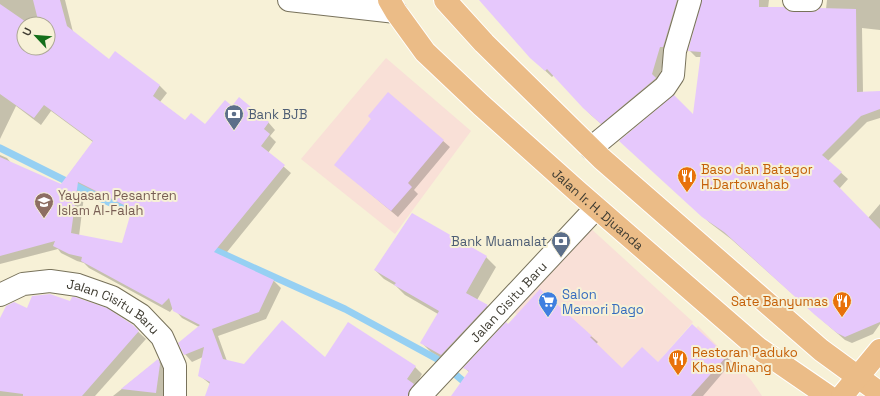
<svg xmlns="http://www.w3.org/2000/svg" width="880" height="396" font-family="'Space Grotesk',sans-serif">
  <rect width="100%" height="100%" fill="#f7f1d7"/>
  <!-- commercial -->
  <g fill="#f9e0d7">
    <path d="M386,58L471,131L395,234L301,159Z"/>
    <path d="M588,226L693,322L628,396H604L511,309Z"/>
    <path d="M698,326L751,380L762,396H633Z"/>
  </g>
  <!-- shadow -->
  <g fill="#0003" fill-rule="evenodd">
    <path d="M0,0H65L73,32L109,60L115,53L160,86L167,93L160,102L185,121L205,126L232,107L268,122L275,130L270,136L276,142L268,153L291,173L223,257L274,281L281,288L266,319L218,336L227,361L244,365L325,359L415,367L422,374L410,396H206L210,384L199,375L203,357L192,362L185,354L199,327L182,318L173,308L170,312L89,268L84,263L77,261L61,253L58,249L0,264V155L7,158L12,164L61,185L93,142L51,111L41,125L16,106L0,139ZM24,24H48V48H24ZM85,188L132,212L123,244L79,236Z"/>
    <path d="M481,0H686L666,53L658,81L608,130L591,115L554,75L552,77L538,64Z"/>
    <path d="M703,0H769L768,8L788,12L811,14L826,9L827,0H880V30L862,28L863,92H880V118L867,122L828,161L848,179L839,189L868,218L880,204V324L873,334L852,343L845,340L823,321L731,239L710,223L627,147L694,116L701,57H696L689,50Z"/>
    <path d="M388,93L450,147L414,190L418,194L398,217L336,165L372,119Z"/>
    <path d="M412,214L486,257L496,267L477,300L487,306L496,315L451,364L431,352L422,343L438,314L405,295L396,286L384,279L375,270Z"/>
    <path d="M540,290L591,336L598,342L596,344L622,370L658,364L726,356L732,362L703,396H452L470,373L465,368L508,326Z"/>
    <path d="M27,309L132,326L146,339L95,396H0V320Z"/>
    <path d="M158,360L165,367L167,371L163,396H113Z"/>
  </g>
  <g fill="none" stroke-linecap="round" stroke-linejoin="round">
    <!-- stream -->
    <g stroke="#96d0f3" stroke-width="7">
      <path d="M0,148L106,201L140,216"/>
      <path d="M208,247L345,309L437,359"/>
      <path d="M456,375L481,396"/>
    </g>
  </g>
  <!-- building -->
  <g fill="#e6c8fc" fill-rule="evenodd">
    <path d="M33,0H60L67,26L109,59L115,51L160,85L153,96L185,120L191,113L205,124L225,100L232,106L239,97L269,122L264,129L270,134L261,146L285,165L214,252L274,280L259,312L212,329L223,359L244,364L282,320L325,357L348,322L416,366L407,379L414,384L408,393V396H205L210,382L198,376L204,347L184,355L178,343L200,325L173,311L169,298L162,305L81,261L82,257L69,254L53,246L55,241L0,256V157L61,184L93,141L44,105L34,118L0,94V4L29,24H24V48H48V24H39ZM78,182L132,209L122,243L71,233Z"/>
    <path d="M479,0H677L663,47H660L652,74L656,78L601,124L583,108L547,69L545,71L530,58Z"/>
    <path d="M702,0H759V7H784L788,11L794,12H811L817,11L820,8L856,9L857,92L880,91V109L861,116L822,155L842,172L833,181L880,229V322L845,337L837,333L815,315L724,232L702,217L619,141L674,95L693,114L701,52L688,51Z"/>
    <path d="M388,92L444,140L408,183L412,187L391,211L334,165L371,119L368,116Z"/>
    <path d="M412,213L487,256L466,293L488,305L441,355L420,343L439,311L394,285L396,283L374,270Z"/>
    <path d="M540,289L592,336L590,337L622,368L642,347L658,362L692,324L727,356L691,396H451L469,371L463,368L506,322L508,324Z"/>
    <path d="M50,294L70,301L72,297H75L107,308L133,325L139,331L82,396H23V394L0,391V318L6,306L14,302L27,308L32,296Z"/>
    <path d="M158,359L160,364L156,393L121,389Z"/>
  </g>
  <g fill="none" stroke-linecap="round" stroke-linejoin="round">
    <defs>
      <g id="minor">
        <path d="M289,0L396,12"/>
        <path d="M794,0H811"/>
        <path d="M591,148L665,87L673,75L675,51L690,0"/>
        <path id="s1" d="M0,295L23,284L50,281L78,285L112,297L141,315L162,337L175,366V396"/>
        <path id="s2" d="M420,396L596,208"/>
      </g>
      <g id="major">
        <path id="s3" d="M389,0L396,12L425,52L481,105L577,191L758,348L828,396"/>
        <path d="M445,0L484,43L602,159L821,350L880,393"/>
        <path d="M842,396L880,350"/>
      </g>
    </defs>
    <!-- minor casing -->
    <use href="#minor" stroke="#78725b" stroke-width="24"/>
    <!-- major casing -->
    <use href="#major" stroke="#fff" stroke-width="24"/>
    <!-- minor -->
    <use href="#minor" stroke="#fff" stroke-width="22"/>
    <!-- major -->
    <use href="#major" stroke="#ebbc87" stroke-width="22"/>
  </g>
  <!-- icons -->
  <defs>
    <symbol id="bank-pin" viewBox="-11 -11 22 30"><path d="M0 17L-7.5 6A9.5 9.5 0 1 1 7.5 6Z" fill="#5c6f8a" stroke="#f7f1d7"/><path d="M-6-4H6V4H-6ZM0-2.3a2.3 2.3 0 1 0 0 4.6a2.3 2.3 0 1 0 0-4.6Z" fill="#fff"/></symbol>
    <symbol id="restaurant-pin" viewBox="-11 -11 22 30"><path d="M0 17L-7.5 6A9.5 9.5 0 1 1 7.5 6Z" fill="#e8710a" stroke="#f7f1d7"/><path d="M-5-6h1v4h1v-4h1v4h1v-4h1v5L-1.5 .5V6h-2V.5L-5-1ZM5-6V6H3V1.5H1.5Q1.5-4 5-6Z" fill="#fff"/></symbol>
    <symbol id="school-pin" viewBox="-11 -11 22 30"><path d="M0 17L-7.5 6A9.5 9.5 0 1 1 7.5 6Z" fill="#8d6e63" stroke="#f7f1d7"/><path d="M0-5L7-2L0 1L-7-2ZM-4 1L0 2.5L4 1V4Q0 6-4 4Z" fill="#fff"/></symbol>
    <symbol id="supermarket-pin" viewBox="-11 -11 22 30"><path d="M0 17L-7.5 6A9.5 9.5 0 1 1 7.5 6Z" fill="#3f7fe0" stroke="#f7f1d7"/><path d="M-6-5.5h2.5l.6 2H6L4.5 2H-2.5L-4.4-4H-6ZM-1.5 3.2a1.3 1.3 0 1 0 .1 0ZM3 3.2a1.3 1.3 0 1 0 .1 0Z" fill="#fff"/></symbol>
  </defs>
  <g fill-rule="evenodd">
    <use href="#bank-pin" x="223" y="103" width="22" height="30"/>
    <use href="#restaurant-pin" x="676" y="165" width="22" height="30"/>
    <use href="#school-pin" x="33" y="191" width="22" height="30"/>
    <use href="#bank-pin" x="550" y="230" width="22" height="30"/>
    <use href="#supermarket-pin" x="537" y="290" width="22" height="30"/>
    <use href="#restaurant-pin" x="831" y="290" width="22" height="30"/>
    <use href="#restaurant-pin" x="667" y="348" width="22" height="30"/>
  </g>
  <g text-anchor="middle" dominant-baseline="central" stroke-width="4" stroke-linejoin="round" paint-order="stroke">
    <!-- service labels -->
    <g font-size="13" fill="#4e5e75" stroke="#f7f1d7" text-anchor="start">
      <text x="248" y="114">Bank BJB</text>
      <text x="547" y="241" text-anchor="end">Bank Muamalat</text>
    </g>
    <!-- food labels -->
    <g font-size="13" fill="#c56008" stroke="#f7f1d7" text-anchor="start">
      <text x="701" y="169">Baso dan Batagor<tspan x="701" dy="15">H.Dartowahab</tspan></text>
      <text x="828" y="301" text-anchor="end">Sate Banyumas</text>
      <text x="692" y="352">Restoran Paduko<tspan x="692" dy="15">Khas Minang</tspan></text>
    </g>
    <!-- education labels -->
    <g font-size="13" fill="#785e54" stroke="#f7f1d7" text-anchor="start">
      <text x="58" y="195">Yayasan Pesantren<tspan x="58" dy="15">Islam Al-Falah</tspan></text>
    </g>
    <!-- street labels -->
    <g font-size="13" fill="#3f3c32" stroke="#f7f1d7">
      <text stroke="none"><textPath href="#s3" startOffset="297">Jalan Ir. H. Djuanda</textPath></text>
      <text stroke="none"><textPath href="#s2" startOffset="129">Jalan Cisitu Baru</textPath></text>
      <text stroke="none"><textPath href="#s1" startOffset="122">Jalan Cisitu Baru</textPath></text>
    </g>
    <!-- shop labels -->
    <g font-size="13" fill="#366cbe" stroke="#f7f1d7" text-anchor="start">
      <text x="562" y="294">Salon<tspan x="562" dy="15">Memori Dago</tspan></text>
    </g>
  </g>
  <!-- north arrow -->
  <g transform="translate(36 36) rotate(296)"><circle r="19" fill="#f7f1d7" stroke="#ada995"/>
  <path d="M0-3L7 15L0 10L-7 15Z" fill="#146e1a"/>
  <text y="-6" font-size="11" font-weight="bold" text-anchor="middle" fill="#3f3c32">U</text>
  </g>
</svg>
